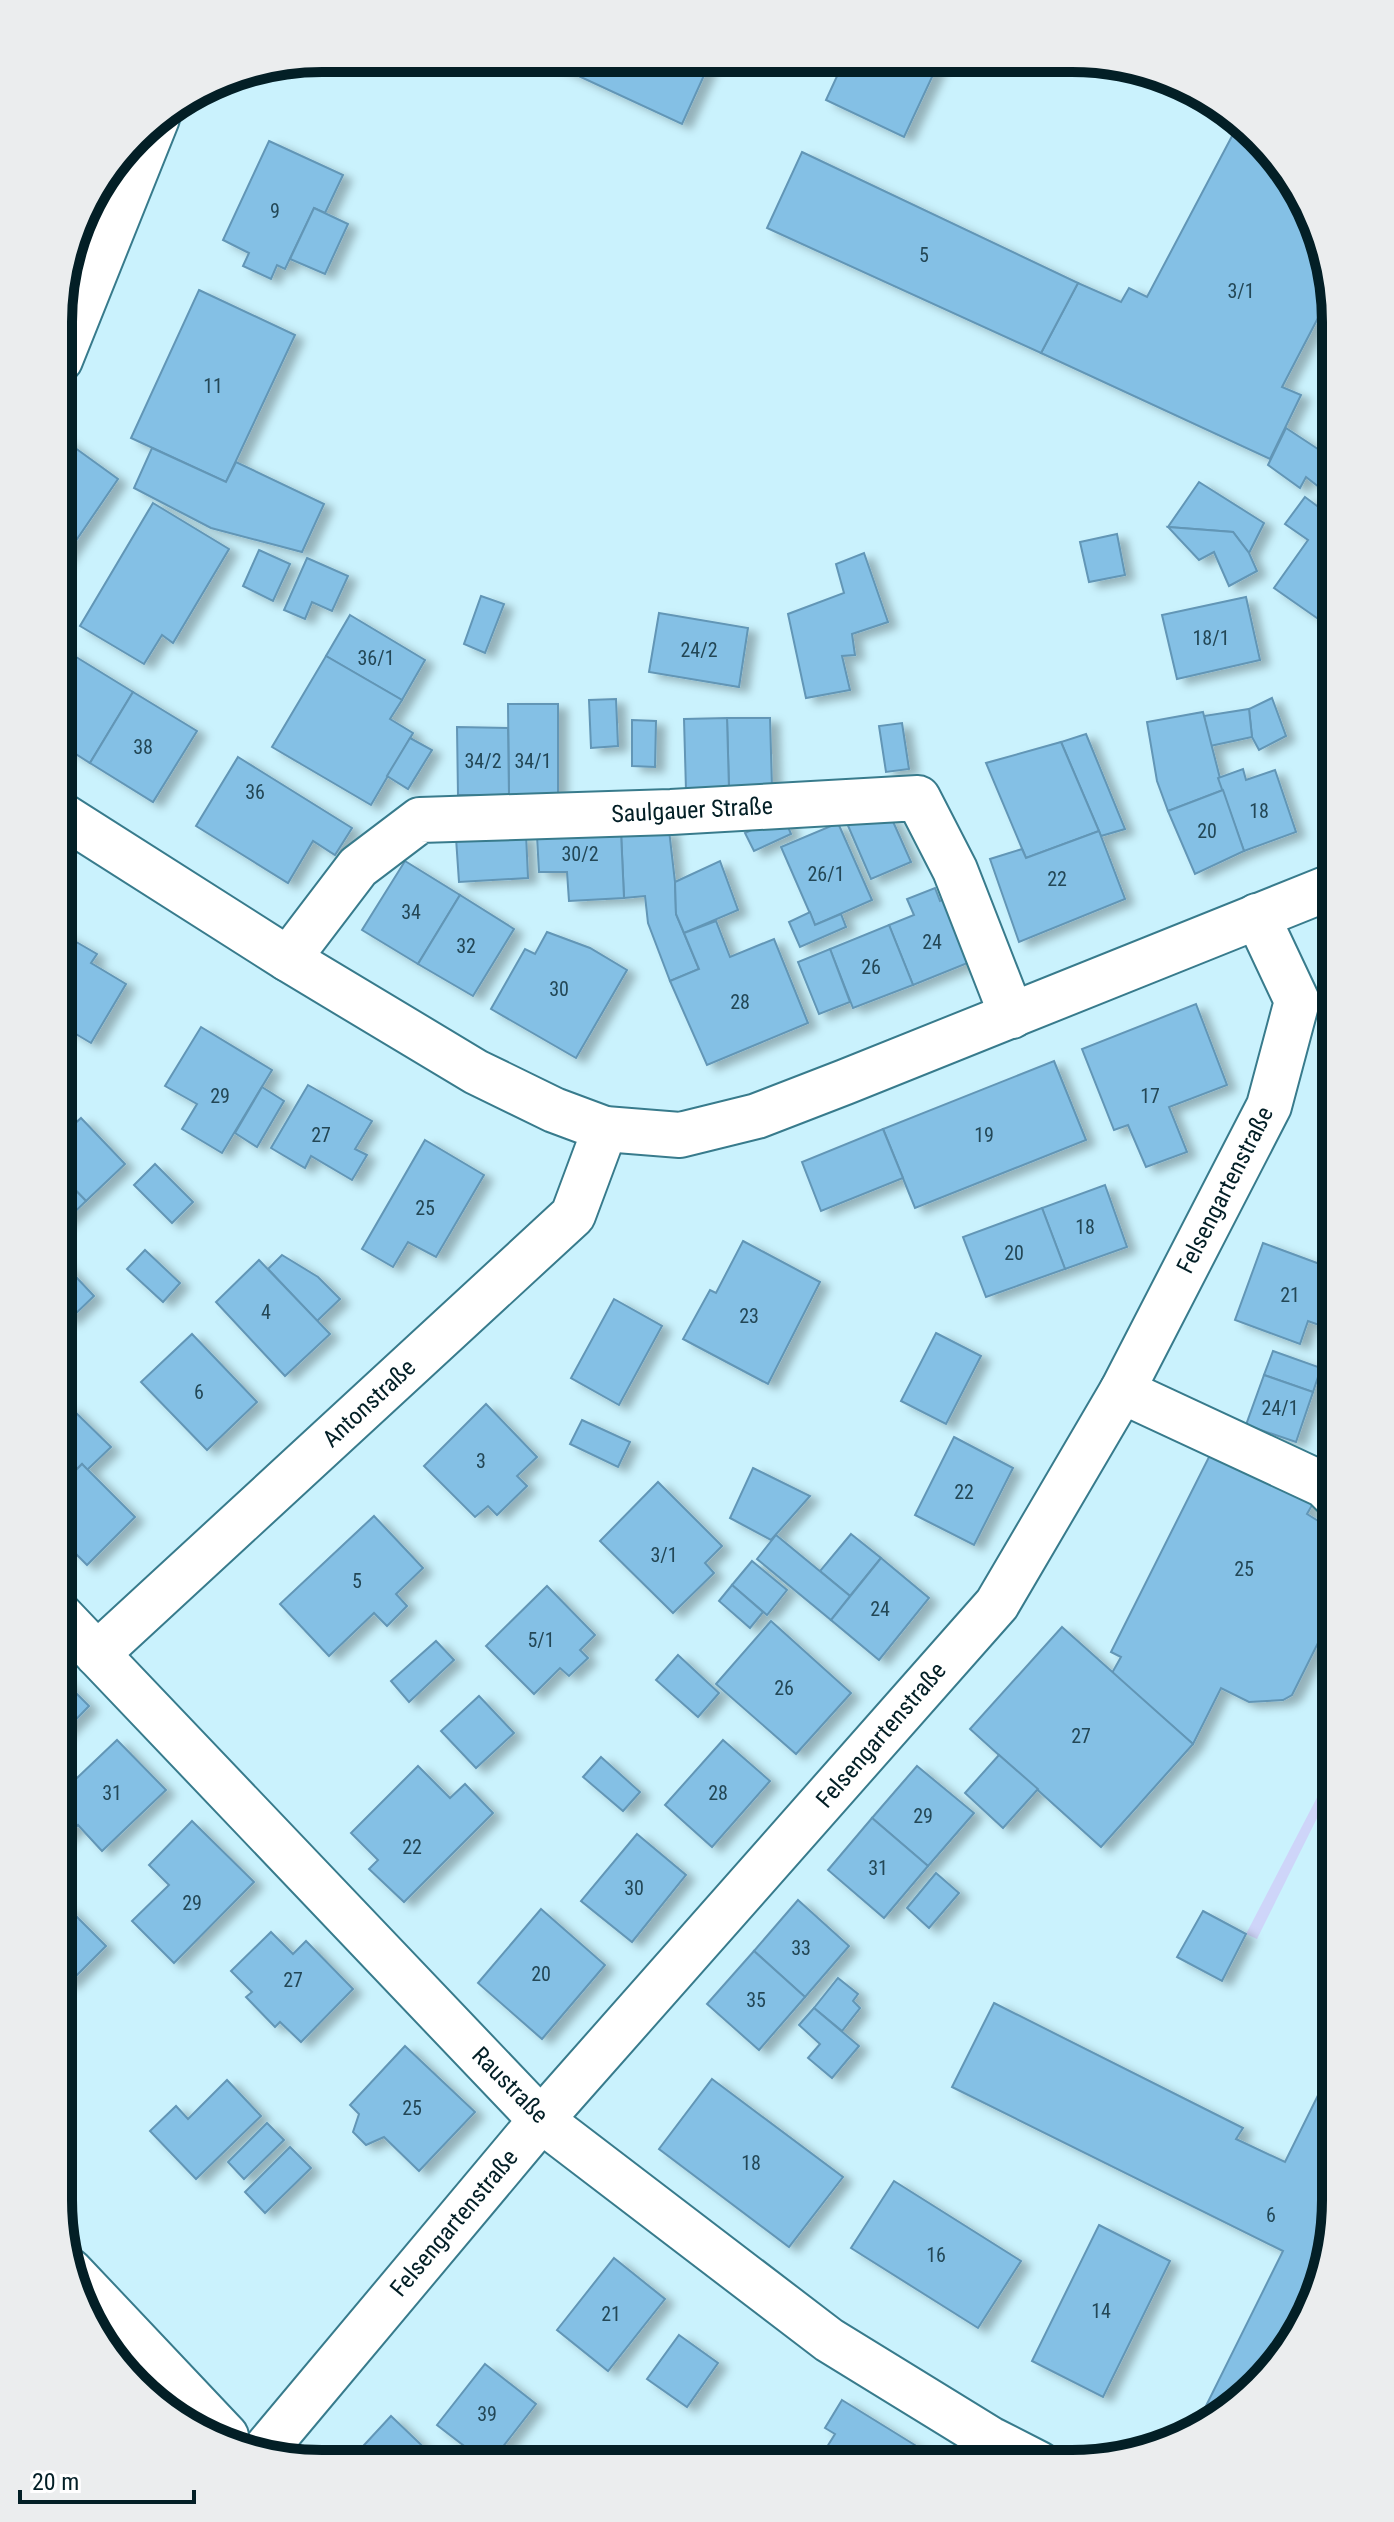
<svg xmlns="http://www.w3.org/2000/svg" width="1394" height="2522" font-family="'Roboto Condensed',sans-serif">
  <defs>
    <filter id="shadow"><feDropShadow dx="9" dy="5" stdDeviation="4" flood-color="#0004"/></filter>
  </defs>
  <rect width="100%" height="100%" fill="#caf2fd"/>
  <!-- green -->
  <path fill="#ced5f9" d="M1336,1761V1780L1257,1939L1246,1934Z"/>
  <!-- building -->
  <g fill="#84c0e5" stroke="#6296b6" stroke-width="2" filter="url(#shadow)">
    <path d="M542,59L711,60L682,124Z"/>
    <path d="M844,61L939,62L904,137L826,100Z"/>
    <path d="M1240,121L1246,123L1322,237L1331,293L1282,387L1301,395L1270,459L1041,353L1078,283L1121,302L1129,288L1147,297Z"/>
    <path d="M269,141L343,175L325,213L314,208L285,269L277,265L271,279L243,266L249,253L223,240Z"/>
    <path d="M802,152L1078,283L1041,353L767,228Z"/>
    <path d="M115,166L117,167L60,293L85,205Z"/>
    <path d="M314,208L348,224L325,274L290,259Z"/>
    <path d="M199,290L295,335L226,482L131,438Z"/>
    <path d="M1336,372V401L1323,393Z"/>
    <path d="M1286,428L1336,461V495L1333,498L1306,477L1300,488L1268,465Z"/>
    <path d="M60,437L118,479L60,564Z"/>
    <path d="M152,448L226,482L236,462L324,504L302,552L211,528L134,488Z"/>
    <path d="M1199,482L1264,523L1249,553L1233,532L1168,527Z"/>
    <path d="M1305,497L1336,520V608L1324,623L1274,588L1308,540L1285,524Z"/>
    <path d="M153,503L229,549L173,643L162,635L144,664L80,626Z"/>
    <path d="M1168,527L1233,532L1249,553L1257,571L1229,586L1214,552L1199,560Z"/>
    <path d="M1117,534L1125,575L1089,582L1080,542Z"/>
    <path d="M259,550L290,564L273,601L243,586Z"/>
    <path d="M864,553L888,622L852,634L855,655L842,656L850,690L806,698L788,614L844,593L836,564Z"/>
    <path d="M307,558L348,576L332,611L312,602L305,619L284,610Z"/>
    <path d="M481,596L504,604L485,653L464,644Z"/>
    <path d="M1246,597L1260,660L1177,679L1162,615Z"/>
    <path d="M659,613L748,628L739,687L649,672Z"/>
    <path d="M350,615L425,660L402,700L326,656Z"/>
    <path d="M68,652L133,692L90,763L60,744V666Z"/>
    <path d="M326,656L402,700L390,719L413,733L371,805L272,747Z"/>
    <path d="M133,692L197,731L153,802L90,763Z"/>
    <path d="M1272,698L1286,736L1259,750L1252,737L1249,709Z"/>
    <path d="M616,699L618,746L591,748L589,700Z"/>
    <path d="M508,704H558V795H509Z"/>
    <path d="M1249,709L1252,737L1210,746L1204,716Z"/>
    <path d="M1203,712L1223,790L1168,811L1157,781L1147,722Z"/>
    <path d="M727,718H770L772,788L729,789Z"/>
    <path d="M727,718L729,789L686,790L684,719Z"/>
    <path d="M632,720L656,721L655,767L632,766Z"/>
    <path d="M902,723L909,769L886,772L879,726Z"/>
    <path d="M457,727L508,728L509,795H458Z"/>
    <path d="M1086,734L1125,829L1101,836L1061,742Z"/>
    <path d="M410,738L432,750L408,789L387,776Z"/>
    <path d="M1061,742L1099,831L1026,858L986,763Z"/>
    <path d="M238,757L352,828L335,855L313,841L288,883L196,826Z"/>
    <path d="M1243,769L1246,780L1275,770L1296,832L1244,851L1218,778Z"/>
    <path d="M1223,790L1244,851L1195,874L1168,811Z"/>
    <path d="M783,815L791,834L754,851L745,833Z"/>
    <path d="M891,817L911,862L871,879L846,821Z"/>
    <path d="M838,823L872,900L815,925L781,847Z"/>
    <path d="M669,830L675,882L676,914L699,969L670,981L648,923L645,896L624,898L621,832Z"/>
    <path d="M1099,831L1125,899L1019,942L990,859L1022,849L1026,858Z"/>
    <path d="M621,832L624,898L569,901L567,872H539L537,836Z"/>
    <path d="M526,834L528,878L459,882L456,838Z"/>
    <path d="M405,861L460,895L418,964L362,930Z"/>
    <path d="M720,861L738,910L684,933L676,914L675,882Z"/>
    <path d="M935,888L940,901L950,897L975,960L913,985L889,925L914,915L907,899Z"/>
    <path d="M460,895L514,929L473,996L418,964Z"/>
    <path d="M810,912L815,925L841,914L846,927L800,947L789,922Z"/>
    <path d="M716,921L730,957L774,939L808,1023L707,1065L670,981L699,969L684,933Z"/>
    <path d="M889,925L913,985L853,1008L830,949Z"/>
    <path d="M59,932L97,954L91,963L126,984L91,1043L59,1024Z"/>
    <path d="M547,932L590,948L627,970L576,1058L491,1009L525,949L535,954Z"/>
    <path d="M830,949L850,1002L819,1014L798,962Z"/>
    <path d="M1196,1004L1227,1085L1169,1107L1187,1152L1146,1167L1128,1125L1114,1130L1082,1049Z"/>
    <path d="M201,1027L272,1070L222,1153L182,1129L197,1104L165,1086Z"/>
    <path d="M1054,1061L1086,1140L915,1208L883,1129Z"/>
    <path d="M308,1085L372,1121L355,1149L367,1155L352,1180L311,1156L305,1168L271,1148Z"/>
    <path d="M262,1087L284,1101L257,1147L235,1133Z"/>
    <path d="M81,1118L125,1164L86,1201L59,1173V1138Z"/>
    <path d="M883,1129L903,1178L821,1211L802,1162Z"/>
    <path d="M425,1140L484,1175L436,1257L408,1242L393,1267L362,1249Z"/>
    <path d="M155,1164L193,1202L172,1223L134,1185Z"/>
    <path d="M59,1173L86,1201L59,1227Z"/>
    <path d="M1105,1185L1127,1247L1065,1269L1042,1208Z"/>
    <path d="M1042,1208L1065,1269L986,1297L963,1237Z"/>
    <path d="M743,1241L820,1282L768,1384L683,1339L710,1290L716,1293Z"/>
    <path d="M1263,1243L1336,1270V1331L1308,1321L1300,1344L1235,1320Z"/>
    <path d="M145,1250L180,1283L163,1302L127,1269Z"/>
    <path d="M282,1255L318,1277L340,1299L317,1321L268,1269Z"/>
    <path d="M59,1259L94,1296L69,1320L59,1309Z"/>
    <path d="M259,1260L330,1334L285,1376L216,1302Z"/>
    <path d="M614,1299L662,1326L619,1405L571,1378Z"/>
    <path d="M936,1333L981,1356L946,1424L901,1401Z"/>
    <path d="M192,1334L257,1402L207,1450L141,1382Z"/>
    <path d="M1273,1351L1321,1368L1313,1392L1264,1375Z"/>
    <path d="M1264,1375L1313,1392L1296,1442L1246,1425Z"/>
    <path d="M486,1404L537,1457L517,1476L527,1486L497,1515L488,1506L475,1517L424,1466Z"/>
    <path d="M69,1406L111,1447L87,1470L82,1464L68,1478L59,1469V1416Z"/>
    <path d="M582,1420L630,1442L618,1467L570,1444Z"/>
    <path d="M954,1437L1013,1468L974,1545L915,1515Z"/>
    <path d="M1213,1449L1315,1500L1307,1514L1336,1532V1607L1292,1695L1283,1700L1249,1702L1221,1688L1193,1744L1112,1673L1121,1657L1111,1652Z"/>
    <path d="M82,1464L135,1517L87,1565L59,1537V1469L68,1478Z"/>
    <path d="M753,1468L810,1496L771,1540L730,1518Z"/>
    <path d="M658,1482L722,1546L705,1563L714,1573L673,1613L600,1541Z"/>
    <path d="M374,1516L423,1568L396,1594L407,1606L387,1626L374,1613L329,1656L280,1604Z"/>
    <path d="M851,1534L881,1558L850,1596L820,1571Z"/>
    <path d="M776,1535L850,1596L831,1620L757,1559Z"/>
    <path d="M881,1558L929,1598L879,1660L831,1620Z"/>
    <path d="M752,1561L787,1590L767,1615L732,1585Z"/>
    <path d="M732,1585L763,1612L750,1628L719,1601Z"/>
    <path d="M547,1586L595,1635L580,1650L588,1658L569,1676L560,1668L534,1694L486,1646Z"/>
    <path d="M771,1621L851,1693L796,1754L716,1684Z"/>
    <path d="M1062,1627L1193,1744L1101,1847L970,1729Z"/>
    <path d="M436,1641L454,1660L409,1702L391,1681Z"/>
    <path d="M678,1655L719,1693L698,1717L656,1680Z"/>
    <path d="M59,1676L89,1706L59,1737Z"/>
    <path d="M479,1696L514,1733L476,1768L441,1731Z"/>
    <path d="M117,1740L166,1790L102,1851L78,1825L58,1844V1796Z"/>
    <path d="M723,1740L770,1781L712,1847L665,1805Z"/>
    <path d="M999,1755L1038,1789L1003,1828L965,1793Z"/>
    <path d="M601,1757L640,1792L623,1811L583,1777Z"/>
    <path d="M418,1766L450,1798L465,1784L493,1813L404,1902L369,1869L378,1860L351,1833Z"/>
    <path d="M917,1766L974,1813L928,1866L872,1818Z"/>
    <path d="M872,1818L928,1866L884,1918L828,1870Z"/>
    <path d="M192,1821L254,1882L174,1963L132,1921L169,1885L149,1865Z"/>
    <path d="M637,1834L686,1875L632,1942L581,1901Z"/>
    <path d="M936,1873L959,1893L929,1928L907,1908Z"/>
    <path d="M798,1900L849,1946L805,1997L754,1951Z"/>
    <path d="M66,1906L106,1946L68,1984L58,1974V1913Z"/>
    <path d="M541,1909L605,1965L542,2039L478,1983Z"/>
    <path d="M1203,1911L1246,1934L1222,1981L1177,1957Z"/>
    <path d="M271,1932L293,1954L306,1941L353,1989L301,2042L280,2022L275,2027L246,1997L252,1992L231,1971Z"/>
    <path d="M754,1951L805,1997L759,2050L707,2004Z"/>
    <path d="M838,1978L858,1994L853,2001L860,2008L842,2031L814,2008Z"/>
    <path d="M994,2003L1243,2128L1236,2139L1285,2162L1335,2061V2218L1316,2301L1281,2361L1219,2419L1193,2432L1283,2251L952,2087Z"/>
    <path d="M814,2008L859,2046L832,2078L808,2058L820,2044L799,2025Z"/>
    <path d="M405,2046L475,2112L419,2171L384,2137L366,2145L353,2132L359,2114L350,2105Z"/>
    <path d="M712,2079L843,2177L789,2247L659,2149Z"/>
    <path d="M227,2080L261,2116L196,2179L150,2131L176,2106L188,2119Z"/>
    <path d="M267,2123L284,2140L244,2179L228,2162Z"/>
    <path d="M290,2147L311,2168L265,2213L245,2192Z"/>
    <path d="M894,2181L1021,2261L978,2328L851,2248Z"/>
    <path d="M1099,2225L1170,2261L1103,2397L1032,2361Z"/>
    <path d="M614,2258L665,2299L608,2371L557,2330Z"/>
    <path d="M679,2335L718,2363L687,2407L647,2379Z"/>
    <path d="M485,2364L536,2404L491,2462H485L437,2425Z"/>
    <path d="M842,2400L931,2455L926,2464L817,2463L835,2434L825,2428Z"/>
    <path d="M391,2416L435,2458L431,2462H358L353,2457Z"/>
  </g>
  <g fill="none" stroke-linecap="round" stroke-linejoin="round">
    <defs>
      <g id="minor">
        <path d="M60,360L157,118"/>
        <path d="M288,959L358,867L420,820L671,812L918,798L955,870L1012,1016"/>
        <path d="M1122,1391L1324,1485L1336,1497"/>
        <path d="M59,1614L541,2120L829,2340L990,2439L1039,2464"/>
        <path d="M97,1654L573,1215L605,1129"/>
        <path d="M70,2271L226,2436"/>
        <path d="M263,2452L541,2120L997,1604L1122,1391L1269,1106L1297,1001L1257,916"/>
      </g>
      <path id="major" d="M60,814L288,959L476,1072L554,1110L605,1129L680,1135L757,1116L845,1082L1336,885"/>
    </defs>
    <!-- minor casing -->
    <use href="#minor" stroke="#387b8c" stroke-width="48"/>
    <!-- major casing -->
    <use href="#major" stroke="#387b8c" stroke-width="48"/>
    <!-- minor -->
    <use href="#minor" stroke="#fff" stroke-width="44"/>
    <!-- major -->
    <use href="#major" stroke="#fff" stroke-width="44"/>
  </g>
  <g text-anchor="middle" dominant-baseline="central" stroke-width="6" stroke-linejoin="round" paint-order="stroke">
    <!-- number labels -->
    <g font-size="20" fill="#234756">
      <text x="275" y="211">9</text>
      <text x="924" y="255">5</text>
      <text x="1241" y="291">3/1</text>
      <text x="213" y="386">11</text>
      <text x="1211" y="638">18/1</text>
      <text x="699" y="650">24/2</text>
      <text x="376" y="658">36/1</text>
      <text x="143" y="747">38</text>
      <text x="483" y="761">34/2</text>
      <text x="533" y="761">34/1</text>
      <text x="255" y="792">36</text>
      <text x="1259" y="811">18</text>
      <text x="1207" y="831">20</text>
      <text x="580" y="854">30/2</text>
      <text x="826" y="874">26/1</text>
      <text x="1057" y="879">22</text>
      <text x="411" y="912">34</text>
      <text x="932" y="942">24</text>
      <text x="466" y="946">32</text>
      <text x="871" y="967">26</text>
      <text x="559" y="989">30</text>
      <text x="740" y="1002">28</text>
      <text x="220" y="1096">29</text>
      <text x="1150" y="1096">17</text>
      <text x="321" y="1135">27</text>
      <text x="984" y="1135">19</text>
      <text x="425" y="1208">25</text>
      <text x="1085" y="1227">18</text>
      <text x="1014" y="1253">20</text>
      <text x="1290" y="1295">21</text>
      <text x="266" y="1312">4</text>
      <text x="749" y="1316">23</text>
      <text x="199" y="1392">6</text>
      <text x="1280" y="1408">24/1</text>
      <text x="481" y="1461">3</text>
      <text x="964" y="1492">22</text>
      <text x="664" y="1555">3/1</text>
      <text x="1244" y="1569">25</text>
      <text x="357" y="1581">5</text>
      <text x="880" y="1609">24</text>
      <text x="541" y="1640">5/1</text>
      <text x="784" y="1688">26</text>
      <text x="1081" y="1736">27</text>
      <text x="112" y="1793">31</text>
      <text x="718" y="1793">28</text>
      <text x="923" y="1816">29</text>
      <text x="412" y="1847">22</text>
      <text x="878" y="1868">31</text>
      <text x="634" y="1888">30</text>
      <text x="192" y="1903">29</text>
      <text x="801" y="1948">33</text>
      <text x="541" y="1974">20</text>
      <text x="293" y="1980">27</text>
      <text x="756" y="2000">35</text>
      <text x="412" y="2108">25</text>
      <text x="751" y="2163">18</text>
      <text x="1271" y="2215">6</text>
      <text x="936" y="2255">16</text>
      <text x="1101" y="2311">14</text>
      <text x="611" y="2314">21</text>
      <text x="487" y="2414">39</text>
    </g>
    <!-- street labels -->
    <g font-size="24" fill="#031f26" stroke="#fff">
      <text transform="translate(692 810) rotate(-3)">Saulgauer Straße</text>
      <text transform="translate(1225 1190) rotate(-63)">Felsengartenstraße</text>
      <text transform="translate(369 1403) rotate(-43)">Antonstraße</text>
      <text transform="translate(881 1735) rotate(-49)">Felsengartenstraße</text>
      <text transform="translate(510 2085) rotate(45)">Raustraße</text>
      <text transform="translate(454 2223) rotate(-50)">Felsengartenstraße</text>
    </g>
  </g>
  <!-- crop -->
  <path d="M0 0H1394V2522H0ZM322 72H1072A250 250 0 0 1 1322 322V2200A250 250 0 0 1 1072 2450H322A250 250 0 0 1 72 2200V322A250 250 0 0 1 322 72Z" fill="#ebedee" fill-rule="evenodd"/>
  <path fill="none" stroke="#031f26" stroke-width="10" d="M322 72H1072A250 250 0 0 1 1322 322V2200A250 250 0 0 1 1072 2450H322A250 250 0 0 1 72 2200V322A250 250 0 0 1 322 72Z"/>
  <!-- scale -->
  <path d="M20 2490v12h174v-12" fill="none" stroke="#031f26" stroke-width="4"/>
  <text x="32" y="2490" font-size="24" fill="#031f26" stroke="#ffffff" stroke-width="6" paint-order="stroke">20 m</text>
</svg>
